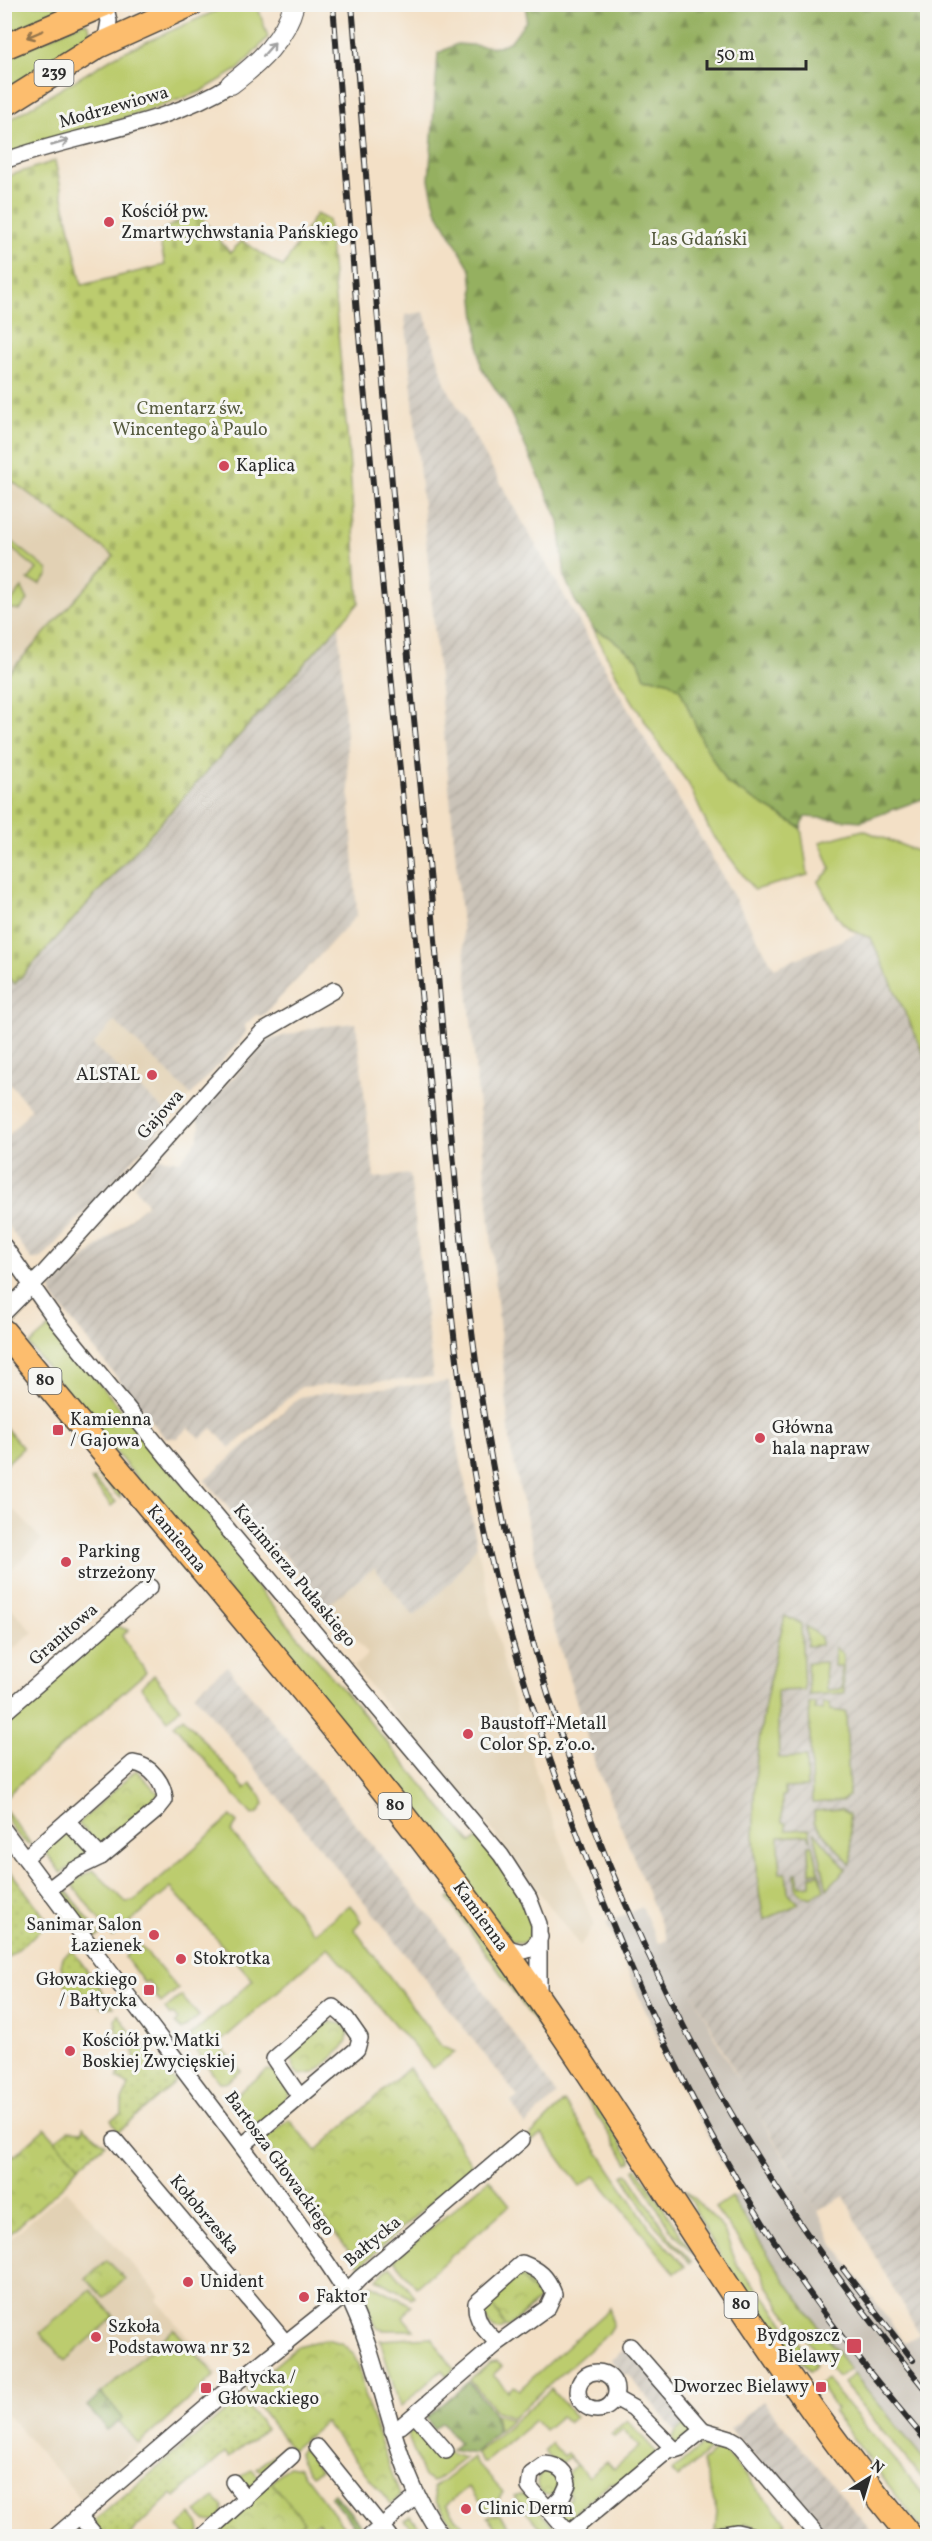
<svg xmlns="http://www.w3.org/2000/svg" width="932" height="2541" font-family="Vollkorn,serif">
  <defs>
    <pattern id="industrial-furrows" width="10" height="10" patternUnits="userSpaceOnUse" patternTransform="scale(1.5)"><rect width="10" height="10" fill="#cac3b8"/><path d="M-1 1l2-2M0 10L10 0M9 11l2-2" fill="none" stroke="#aea89e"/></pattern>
    <pattern id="forest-firs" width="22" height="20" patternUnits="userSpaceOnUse" patternTransform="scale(1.5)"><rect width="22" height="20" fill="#95b061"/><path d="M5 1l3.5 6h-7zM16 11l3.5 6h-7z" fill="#7a8f50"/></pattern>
    <pattern id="cemetery-stones" width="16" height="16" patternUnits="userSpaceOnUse" patternTransform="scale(1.5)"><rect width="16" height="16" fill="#bccc6e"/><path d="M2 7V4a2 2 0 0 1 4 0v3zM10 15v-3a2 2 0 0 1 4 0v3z" fill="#a2af5f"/></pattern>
    <pattern id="park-crowns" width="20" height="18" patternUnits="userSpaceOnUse" patternTransform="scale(1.5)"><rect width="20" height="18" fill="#bccc6e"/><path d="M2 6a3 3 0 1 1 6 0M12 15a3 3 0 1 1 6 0" fill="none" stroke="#a2af5f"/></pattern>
    <pattern id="garden-dots" width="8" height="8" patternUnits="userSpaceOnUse" patternTransform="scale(1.5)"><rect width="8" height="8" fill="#bccc6e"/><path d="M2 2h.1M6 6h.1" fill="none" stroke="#a2af5f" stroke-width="1.8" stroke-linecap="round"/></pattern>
  </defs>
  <rect width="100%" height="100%" fill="#f6f6f2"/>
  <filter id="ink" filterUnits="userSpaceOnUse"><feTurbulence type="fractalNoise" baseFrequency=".0167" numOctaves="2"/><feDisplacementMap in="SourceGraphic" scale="12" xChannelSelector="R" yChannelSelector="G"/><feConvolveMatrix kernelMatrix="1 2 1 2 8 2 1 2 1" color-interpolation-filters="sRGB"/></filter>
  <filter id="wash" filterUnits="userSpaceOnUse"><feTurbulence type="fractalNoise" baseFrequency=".008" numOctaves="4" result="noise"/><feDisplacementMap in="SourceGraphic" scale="24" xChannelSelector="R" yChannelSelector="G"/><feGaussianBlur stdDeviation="1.35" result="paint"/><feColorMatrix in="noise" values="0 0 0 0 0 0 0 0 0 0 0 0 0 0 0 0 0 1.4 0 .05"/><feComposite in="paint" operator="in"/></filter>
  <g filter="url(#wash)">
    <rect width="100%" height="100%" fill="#f3e0c6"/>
    <!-- built -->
    <g fill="#e2d1b4">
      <path d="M5,475L114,556L5,677Z"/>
      <path d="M114,1021L191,1095L172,1117L93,1045Z"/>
      <path d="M14,1510L42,1540L5,1575V1519Z"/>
      <path d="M477,1545L508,1682L543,1795L594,1925L580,1946L488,1825L354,1667L368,1654L327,1606L374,1568L413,1615L452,1581Z"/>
      <path d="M5,1601L33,1632L5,1656H4Z"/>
      <path d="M66,2190L160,2296L157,2300L219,2374L81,2499L5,2412L4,2244Z"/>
    </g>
    <!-- industrial -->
    <g fill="url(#industrial-furrows)">
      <path d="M424,312L446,386L774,968L856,934L871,938L927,1061V2348L869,2245L844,2196L818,2211L746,2094L673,1954L595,1763L544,1595L511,1450L405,315Z"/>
      <path d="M339,625L357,915L263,1016L256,1015L245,1025L246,1032L239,1042L191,1095L114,1021L93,1045L172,1117L42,1258L32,1260L5,1222V1140L31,1109L5,1077L4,974L133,854Z"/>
      <path d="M356,1023L374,1178L410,1174L433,1377L301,1387L230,1448L212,1428L200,1439L189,1427L177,1438H165L53,1297L51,1287L147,1204L134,1186L159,1158L180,1161L198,1139L200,1126L196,1116L269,1040L317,1027Z"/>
      <path d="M449,1382L457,1441L477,1545L452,1581L416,1615H413L374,1568L327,1606L280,1549L273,1555L265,1545L261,1547L205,1480L300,1397L315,1394Z"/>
      <path d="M227,1666L439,1927L557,2095L525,2125L511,2102L518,2097L370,1909L194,1694Z"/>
      <path d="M635,2341L697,2415L676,2432L627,2373L623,2376L611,2360Z"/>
      <path d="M763,2401L875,2536H823L730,2429Z"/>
    </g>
    <!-- railway -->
    <path fill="#cac3b8" d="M642,1907L658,1943L667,1940L723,2053L772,2138L818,2211L834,2245L905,2342L920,2334L927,2348V2463L851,2372L815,2323L764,2250L732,2197L740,2192L724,2167L662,2047L606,1923Z"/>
    <!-- grass -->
    <g fill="#bccc6e" stroke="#747c4c" stroke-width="1.5">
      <path d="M5,5H72L5,38Z"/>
      <path d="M229,5H257L268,37L239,69L200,92L141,113L5,155L4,125L14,117L117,55Z"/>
      <path d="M84,22L89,26L91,38L5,94V58Z"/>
      <path d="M4,535L48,570V575L40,584L28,580L37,569L5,543Z"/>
      <path d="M22,588L28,600L20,610L6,608Z"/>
      <path d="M594,630L608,636L638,659L645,677L668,681L680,689L701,738L726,783L801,828L808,875L754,890L710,831L688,783L660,746L617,676Z"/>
      <path d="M863,830L927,855V1061L871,938C837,928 835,912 818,882L831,869L820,842Z"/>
      <path d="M51,1326L253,1567L246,1574L471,1843L479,1837C495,1858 544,1915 528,1941L521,1943L511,1940L29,1345Z"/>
      <path d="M5,1427L23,1448L5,1465Z"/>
      <path d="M103,1473L122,1491L120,1498L97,1475Z"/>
      <path d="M93,1479L116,1502L111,1506L91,1480Z"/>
      <path d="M785,1616L801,1624L804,1690L777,1691L779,1758L806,1757L807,1787L785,1788V1796H782V1822L786,1823V1830L810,1829L811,1841L808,1835L779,1837L780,1873H786L788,1892L799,1904L764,1920C742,1814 758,1719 785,1616Z"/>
      <path d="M117,1626L128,1630L122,1636L146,1672L5,1797V1720L111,1629Z"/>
      <path d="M806,1626L821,1637V1645L807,1646Z"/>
      <path d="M835,1647L843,1654L844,1693L809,1695L807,1663L825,1662L826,1690L842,1689L841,1666H834Z"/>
      <path d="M154,1675L180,1708L168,1720L141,1687Z"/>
      <path d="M809,1703H815V1710H823V1703H829L830,1710L846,1712L849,1795L842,1801L812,1803Z"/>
      <path d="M183,1717L245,1789L251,1784L262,1797L264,1804L258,1813L252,1815L174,1725Z"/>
      <path d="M5,1809L31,1844C20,1843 5,1820 5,1809Z"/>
      <path d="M841,1809L849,1815L852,1861L850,1864L814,1822V1811Z"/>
      <path d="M231,1816L237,1823L231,1832L314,1933L350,1905L361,1921L354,1929L442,2047L455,2052L432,2068L328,1947L218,2044L241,2071L227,2082H219L189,2041L190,2036L253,1980L171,1888L112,1937L71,1883L93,1870L126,1902L134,1901Z"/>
      <path d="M68,1829L90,1856L61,1873L45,1851Z"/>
      <path d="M814,1831L846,1869L827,1889Z"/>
      <path d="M809,1845H813L819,1872H810Z"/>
      <path d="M795,1873H797L799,1886L811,1885V1875L820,1874L824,1890L811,1898L803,1895L796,1889Z"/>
      <path d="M64,1887L100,1935L96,1938L64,1895Z"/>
      <path d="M451,1895L577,2073L573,2076L448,1899Z"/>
      <path d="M139,1944L178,1989L161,2003L155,1995L157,1992L148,1981L144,1983L125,1957L134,1946Z"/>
      <path d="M181,1996L199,2016L182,2031L175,2023L178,2020L173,2014L170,2016L165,2009Z"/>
      <path d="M268,2070L275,2072L290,2092L283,2105L254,2129L231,2098Z"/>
      <path d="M585,2088L631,2158V2162L628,2163L581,2091Z"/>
      <path d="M564,2102L650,2228L685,2266L675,2273L595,2176L580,2186L542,2134L532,2141L529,2137Z"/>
      <path d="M636,2168L639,2170L694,2255L670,2229L634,2170Z"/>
      <path d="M627,2173L670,2238L692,2262L690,2263L653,2223L623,2176Z"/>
      <path d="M489,2179L510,2205L416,2287L394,2260Z"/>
      <path d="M685,2190L718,2222L724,2231L738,2267L765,2297L816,2365L810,2372L802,2361L798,2363L769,2331L712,2242Z"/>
      <path d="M731,2197L787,2283L850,2369L838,2377L782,2309L767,2285L760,2269L715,2208Z"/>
      <path d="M390,2266L415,2296L411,2298L377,2279Z"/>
      <path d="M519,2275C526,2275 531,2276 536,2281C541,2285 542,2292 539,2298C536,2305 506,2330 498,2330C490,2329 487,2319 483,2313L485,2304Z"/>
      <path d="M372,2284L411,2305L403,2317L414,2330H383L377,2328L365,2298Z"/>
      <path d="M91,2290L114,2317L65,2361L40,2333Z"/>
      <path d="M610,2308L612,2326L607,2334L513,2417L496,2411L470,2380L490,2363L497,2362L502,2366L493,2375L508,2391L514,2386L519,2390Z"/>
      <path d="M174,2329L215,2375L139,2444L119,2421L107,2430L87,2406Z"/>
      <path d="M431,2337L454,2369L447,2376L442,2370L400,2407L380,2340Z"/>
      <path d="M854,2374L927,2463V2484L843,2383Z"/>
      <path d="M826,2379L927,2499V2536L833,2412L836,2409L819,2384Z"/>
      <path d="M551,2389L575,2417L568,2423L561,2416L544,2430L535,2420L484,2463L476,2454Z"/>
      <path d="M495,2414L512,2419L498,2431Z"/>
      <path d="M627,2420L659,2455L624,2484L609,2483L564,2522L555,2511L562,2507L570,2498L568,2472L577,2465L569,2457L561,2463L552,2460L544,2451L552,2443L563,2456L567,2453L588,2477L607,2461L614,2469L639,2447L623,2429L614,2436L611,2434Z"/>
      <path d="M690,2422L691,2435L680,2446L671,2441L676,2432Z"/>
      <path d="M416,2426L451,2454L465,2458L433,2482L424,2477L407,2434Z"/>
      <path d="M719,2443L677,2478L672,2471L703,2445Z"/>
      <path d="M284,2446L283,2460L268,2475L257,2468Z"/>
      <path d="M720,2447L786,2522L784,2525L793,2536H766L756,2532L758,2528L744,2523L742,2529L715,2531L717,2511L702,2462Z"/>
      <path d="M303,2449L320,2470L312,2475L301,2462L299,2453Z"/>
      <path d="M472,2458L503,2492L492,2511L489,2512L468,2487L446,2505L465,2529L459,2533L436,2502L433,2488Z"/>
      <path d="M288,2466L299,2468L351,2536H331L318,2522L301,2536H213Z"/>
      <path d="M252,2469L258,2476V2482L251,2488L244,2487L237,2480Z"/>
      <path d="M524,2494L562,2536H548L514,2497Z"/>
      <path d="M215,2498L223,2506L222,2514L216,2521L206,2522L196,2513Z"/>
      <path d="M499,2514L518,2536H498L495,2533L497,2530L487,2517Z"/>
      <path d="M191,2515L199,2525L200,2532L196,2536H186L178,2527Z"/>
      <path d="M411,2516L425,2536H418L405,2520Z"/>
    </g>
    <!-- forest -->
    <g fill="url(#forest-firs)" stroke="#606e46" stroke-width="1.5">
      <path d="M527,5H927V802L925,798L862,821L805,817L801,828L726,783L701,738L680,689L668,681L645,677L638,659L608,636L594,630L575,601L565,578L559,521L508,408L481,367L471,270L436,210L429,180L438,53L457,44L498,47L511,41L526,21Z"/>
      <path d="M469,2382L494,2413L497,2432L473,2454L451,2450L459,2443L442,2422L434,2429L426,2418Z"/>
      <path d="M101,2393L123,2418L107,2430L87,2406Z"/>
      <path d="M334,2493L366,2531L360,2533L330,2496Z"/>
    </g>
    <!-- cemetery -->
    <path fill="url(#cemetery-stones)" stroke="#747c4c" stroke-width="1.5" d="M55,161L82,285L165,265L158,233L196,210L230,253L242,241L283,267L316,214L328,220L349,455L359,603L15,984L4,974L5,677L114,556L5,476V177Z"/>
    <!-- park -->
    <g fill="url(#park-crowns)" stroke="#747c4c" stroke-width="1.5">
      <path d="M136,1770L159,1794L101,1848L78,1824Z"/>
      <path d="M333,2022L342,2024L348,2032L347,2041L343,2048L315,2073L299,2075L293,2068L291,2052L322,2025Z"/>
      <path d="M409,2068L472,2165L360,2266L264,2140L289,2120L316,2151Z"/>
      <path d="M45,2128L79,2166L60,2189L5,2238L4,2146L14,2156Z"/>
      <path d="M107,2260L125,2279L104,2298L86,2279Z"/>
      <path d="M519,2275L539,2299L507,2328L488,2299Z"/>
      <path d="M326,2339L341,2343L353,2353L360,2370L364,2395L400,2496L390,2504L325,2422L292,2450L246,2390L298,2346Z"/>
      <circle cx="549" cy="2483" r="12"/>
      <path d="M271,2481L304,2522L288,2536H217L216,2534Z"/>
    </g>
    <!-- garden -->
    <g fill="url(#garden-dots)" stroke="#747c4c" stroke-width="1.5">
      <path d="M5,1864L49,1923L5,1960H4Z"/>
      <path d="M72,1950L114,2007H101L88,1995L67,1990L61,1966L63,1957Z"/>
      <path d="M118,2014L132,2034L176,2082L118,2132L111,2119L122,2114V2100L129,2085L117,2078L122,2065L135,2061L133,2041L120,2042L115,2021Z"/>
      <path d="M83,2126L105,2144L79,2166L55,2140L68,2130L83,2131Z"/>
      <path d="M241,2398L266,2429L229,2457L225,2453L175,2497L172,2494L128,2536H104L96,2527L95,2520Z"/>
    </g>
  </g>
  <g filter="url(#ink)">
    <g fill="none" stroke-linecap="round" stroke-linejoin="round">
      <defs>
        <g id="minor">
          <path d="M105,43L109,21L105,4"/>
          <path d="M4,161C79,133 163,127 231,84"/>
          <path d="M4,1246L56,1320L168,1458L501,1855L529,1898L539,1924V1997"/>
          <path d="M4,1313L43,1274L262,1032L334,990"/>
          <path d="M4,1713L150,1587"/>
          <path d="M67,1821L101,1857"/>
          <path d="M4,1830C75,1926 147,2021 219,2116C245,2150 270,2184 295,2218C312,2242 332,2267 346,2293C387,2372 388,2464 442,2536"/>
          <path d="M25,1858L133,1763C151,1765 164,1783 165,1800L157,1810L101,1857L74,1870L49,1889"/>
          <path d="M501,1945C520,1953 529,1956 540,1937"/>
          <path d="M115,2140L286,2343"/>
          <path d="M242,2146L357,2049L360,2038L346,2018L333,2007L274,2059L300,2097"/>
          <path d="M630,2346L703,2430"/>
          <circle cx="597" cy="2391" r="19"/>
          <path d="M615,2398L633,2408L675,2450L681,2448L703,2430L730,2438L737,2442L818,2536"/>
          <path d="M415,2415L446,2451"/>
          <path d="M392,2430L401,2426L498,2343L548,2307L554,2294C547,2276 540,2270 522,2263L476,2303C475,2321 486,2332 498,2343"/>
          <path d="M317,2447L389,2536"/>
          <path d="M233,2482L246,2499"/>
          <path d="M548,2510L563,2495L568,2484C566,2471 558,2465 545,2464L531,2474L529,2487L571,2536"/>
          <path d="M79,2516L96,2536"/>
          <path d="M568,2534L671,2448"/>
          <path d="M56,2536L222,2394L339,2300L360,2278L522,2140"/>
          <path d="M203,2536L292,2456"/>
          <path d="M370,2536L416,2497"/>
          <path d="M712,2536L737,2532L754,2536"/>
        </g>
        <path id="tertiary" d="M231,84C259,63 285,39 294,4"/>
        <g id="primary">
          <path d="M4,47L105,4"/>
          <path d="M4,105L98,46L191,4"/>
          <path d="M4,1332C170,1536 347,1732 501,1945C641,2139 756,2352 910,2536"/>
        </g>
      </defs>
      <!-- minor casing -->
      <use href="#minor" stroke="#494642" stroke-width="18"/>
      <!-- tertiary casing -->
      <use href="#tertiary" stroke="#494642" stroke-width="22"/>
      <!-- primary casing -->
      <use href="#primary" stroke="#494642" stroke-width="27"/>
      <!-- minor -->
      <use href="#minor" stroke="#fff" stroke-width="15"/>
      <!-- tertiary -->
      <use href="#tertiary" stroke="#fff" stroke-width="20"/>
      <!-- primary -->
      <use href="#primary" stroke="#fcbd6e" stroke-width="24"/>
      <defs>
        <g id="rail">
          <path d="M333,4L357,314L449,1290C457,1368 468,1446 483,1523C506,1635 543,1745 584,1852C638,1994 703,2134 788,2262C830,2325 879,2385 928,2443"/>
          <path d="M352,4C364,138 373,272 385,406C399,569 415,731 431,894C448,1082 458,1271 491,1457C539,1729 645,1992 799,2222C839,2281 883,2337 928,2393"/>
          <path d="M843,2269L913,2360"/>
        </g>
      </defs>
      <!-- rail casing -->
      <use href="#rail" stroke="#2b2b2b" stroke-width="6"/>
      <!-- rail -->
      <use href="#rail" stroke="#f6f6f2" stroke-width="4" stroke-dasharray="11" stroke-linecap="butt"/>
    </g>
    <!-- one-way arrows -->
    <defs><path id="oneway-shaft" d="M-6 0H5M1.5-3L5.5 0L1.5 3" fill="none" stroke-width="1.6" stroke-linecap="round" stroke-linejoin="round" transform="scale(1.5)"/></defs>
    <use stroke="#94744c" href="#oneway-shaft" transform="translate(35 34) rotate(157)"/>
    <g stroke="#a0a0a0">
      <use href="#oneway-shaft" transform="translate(269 49) rotate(-49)"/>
      <use href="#oneway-shaft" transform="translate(60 143) rotate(-16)"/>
    </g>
  </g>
  <!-- markers -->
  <g fill="#d1495b" stroke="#f6f6f2" stroke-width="2">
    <circle cx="109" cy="222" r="6"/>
    <circle cx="224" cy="466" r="6"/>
    <circle cx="152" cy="1075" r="6"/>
    <rect x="52" y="1424" width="12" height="12" rx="3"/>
    <circle cx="760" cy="1438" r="6"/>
    <circle cx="66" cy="1562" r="6"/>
    <circle cx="468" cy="1734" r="6"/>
    <circle cx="154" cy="1935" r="6"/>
    <circle cx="181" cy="1959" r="6"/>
    <rect x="143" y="1984" width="12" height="12" rx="3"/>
    <circle cx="70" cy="2051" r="6"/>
    <circle cx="188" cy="2282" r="6"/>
    <circle cx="304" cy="2297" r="6"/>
    <circle cx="96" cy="2337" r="6"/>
    <rect x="846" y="2338" width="16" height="16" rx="3"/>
    <rect x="815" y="2381" width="12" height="12" rx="3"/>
    <rect x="200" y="2382" width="12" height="12" rx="3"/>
    <circle cx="466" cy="2509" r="6"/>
  </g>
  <g text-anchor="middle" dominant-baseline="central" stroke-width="6" stroke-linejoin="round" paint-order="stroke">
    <!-- shield labels -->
    <g fill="#f6f6f2" stroke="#686867" stroke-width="1.5">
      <rect x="34.5" y="60" width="39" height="26" rx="4.5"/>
      <rect x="28.5" y="1368" width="33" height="26" rx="4.5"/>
      <rect x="378.5" y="1793" width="33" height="26" rx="4.5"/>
      <rect x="724.5" y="2292" width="33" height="26" rx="4.5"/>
    </g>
    <g font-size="16" font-weight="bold" fill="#2b2b2b">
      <text x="54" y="73">239</text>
      <text x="45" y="1381">80</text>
      <text x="395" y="1806">80</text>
      <text x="741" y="2305">80</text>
    </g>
    <!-- street labels -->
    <g font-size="18" fill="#2b2b2b" stroke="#f6f6f2">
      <text transform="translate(114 108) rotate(-16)">Modrzewiowa</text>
      <text transform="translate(161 1115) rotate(-48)">Gajowa</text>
      <text transform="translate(176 1539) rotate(50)">Kamienna</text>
      <text transform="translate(294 1576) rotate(50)">Kazimierza Pułaskiego</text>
      <text transform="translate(64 1635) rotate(-41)">Granitowa</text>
      <text transform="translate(480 1917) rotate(54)">Kamienna</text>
      <text transform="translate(279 2164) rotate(54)">Bartosza Głowackiego</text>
      <text transform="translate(204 2215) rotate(50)">Kołobrzeska</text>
      <text transform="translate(373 2242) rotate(-40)">Bałtycka</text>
    </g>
    <!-- poi labels -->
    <g font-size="18" fill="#2b2b2b" stroke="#f6f6f2" text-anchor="start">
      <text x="121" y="212">Kościół pw.<tspan x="121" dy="21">Zmartwychwstania Pańskiego</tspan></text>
      <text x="236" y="466">Kaplica</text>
      <text x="140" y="1075" text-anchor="end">ALSTAL</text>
      <text x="70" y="1420">Kamienna<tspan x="70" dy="21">/ Gajowa</tspan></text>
      <text x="772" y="1428">Główna<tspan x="772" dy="21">hala napraw</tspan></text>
      <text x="78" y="1552">Parking<tspan x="78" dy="21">strzeżony</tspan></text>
      <text x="480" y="1724">Baustoff+Metall<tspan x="480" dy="21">Color Sp. z o.o.</tspan></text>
      <text x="142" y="1925" text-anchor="end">Sanimar Salon<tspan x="142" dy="21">Łazienek</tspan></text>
      <text x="193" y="1959">Stokrotka</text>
      <text x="137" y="1980" text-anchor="end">Głowackiego<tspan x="137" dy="21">/ Bałtycka</tspan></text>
      <text x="82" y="2041">Kościół pw. Matki<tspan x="82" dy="21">Boskiej Zwycięskiej</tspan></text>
      <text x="200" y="2282">Unident</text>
      <text x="316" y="2297">Faktor</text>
      <text x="108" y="2327">Szkoła<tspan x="108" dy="21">Podstawowa nr 32</tspan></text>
      <text x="840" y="2336" text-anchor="end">Bydgoszcz<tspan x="840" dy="21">Bielawy</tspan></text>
      <text x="218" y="2378">Bałtycka /<tspan x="218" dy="21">Głowackiego</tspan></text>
      <text x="809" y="2387" text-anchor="end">Dworzec Bielawy</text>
      <text x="478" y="2509">Clinic Derm</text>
    </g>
    <!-- park labels -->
    <g font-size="18" fill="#565b3f" stroke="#f6f6f2">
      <text x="699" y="240">Las Gdański</text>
      <text x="190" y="409">Cmentarz św.<tspan x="190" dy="21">Wincentego à Paulo</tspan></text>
    </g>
  </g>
  <!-- margin -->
  <rect width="932" height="2541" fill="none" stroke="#f6f6f2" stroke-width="24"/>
  <!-- north arrow -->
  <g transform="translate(869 2478) rotate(37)" stroke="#f6f6f2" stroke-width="4.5" paint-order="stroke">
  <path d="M0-4.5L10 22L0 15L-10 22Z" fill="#2b2b2b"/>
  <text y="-9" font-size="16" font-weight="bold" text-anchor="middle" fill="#2b2b2b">N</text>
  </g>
  <!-- scale -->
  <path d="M707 60v9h99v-9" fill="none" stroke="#2b2b2b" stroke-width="3"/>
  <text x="716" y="60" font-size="18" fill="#2b2b2b" stroke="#f6f6f2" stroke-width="4.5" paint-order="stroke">50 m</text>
</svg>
